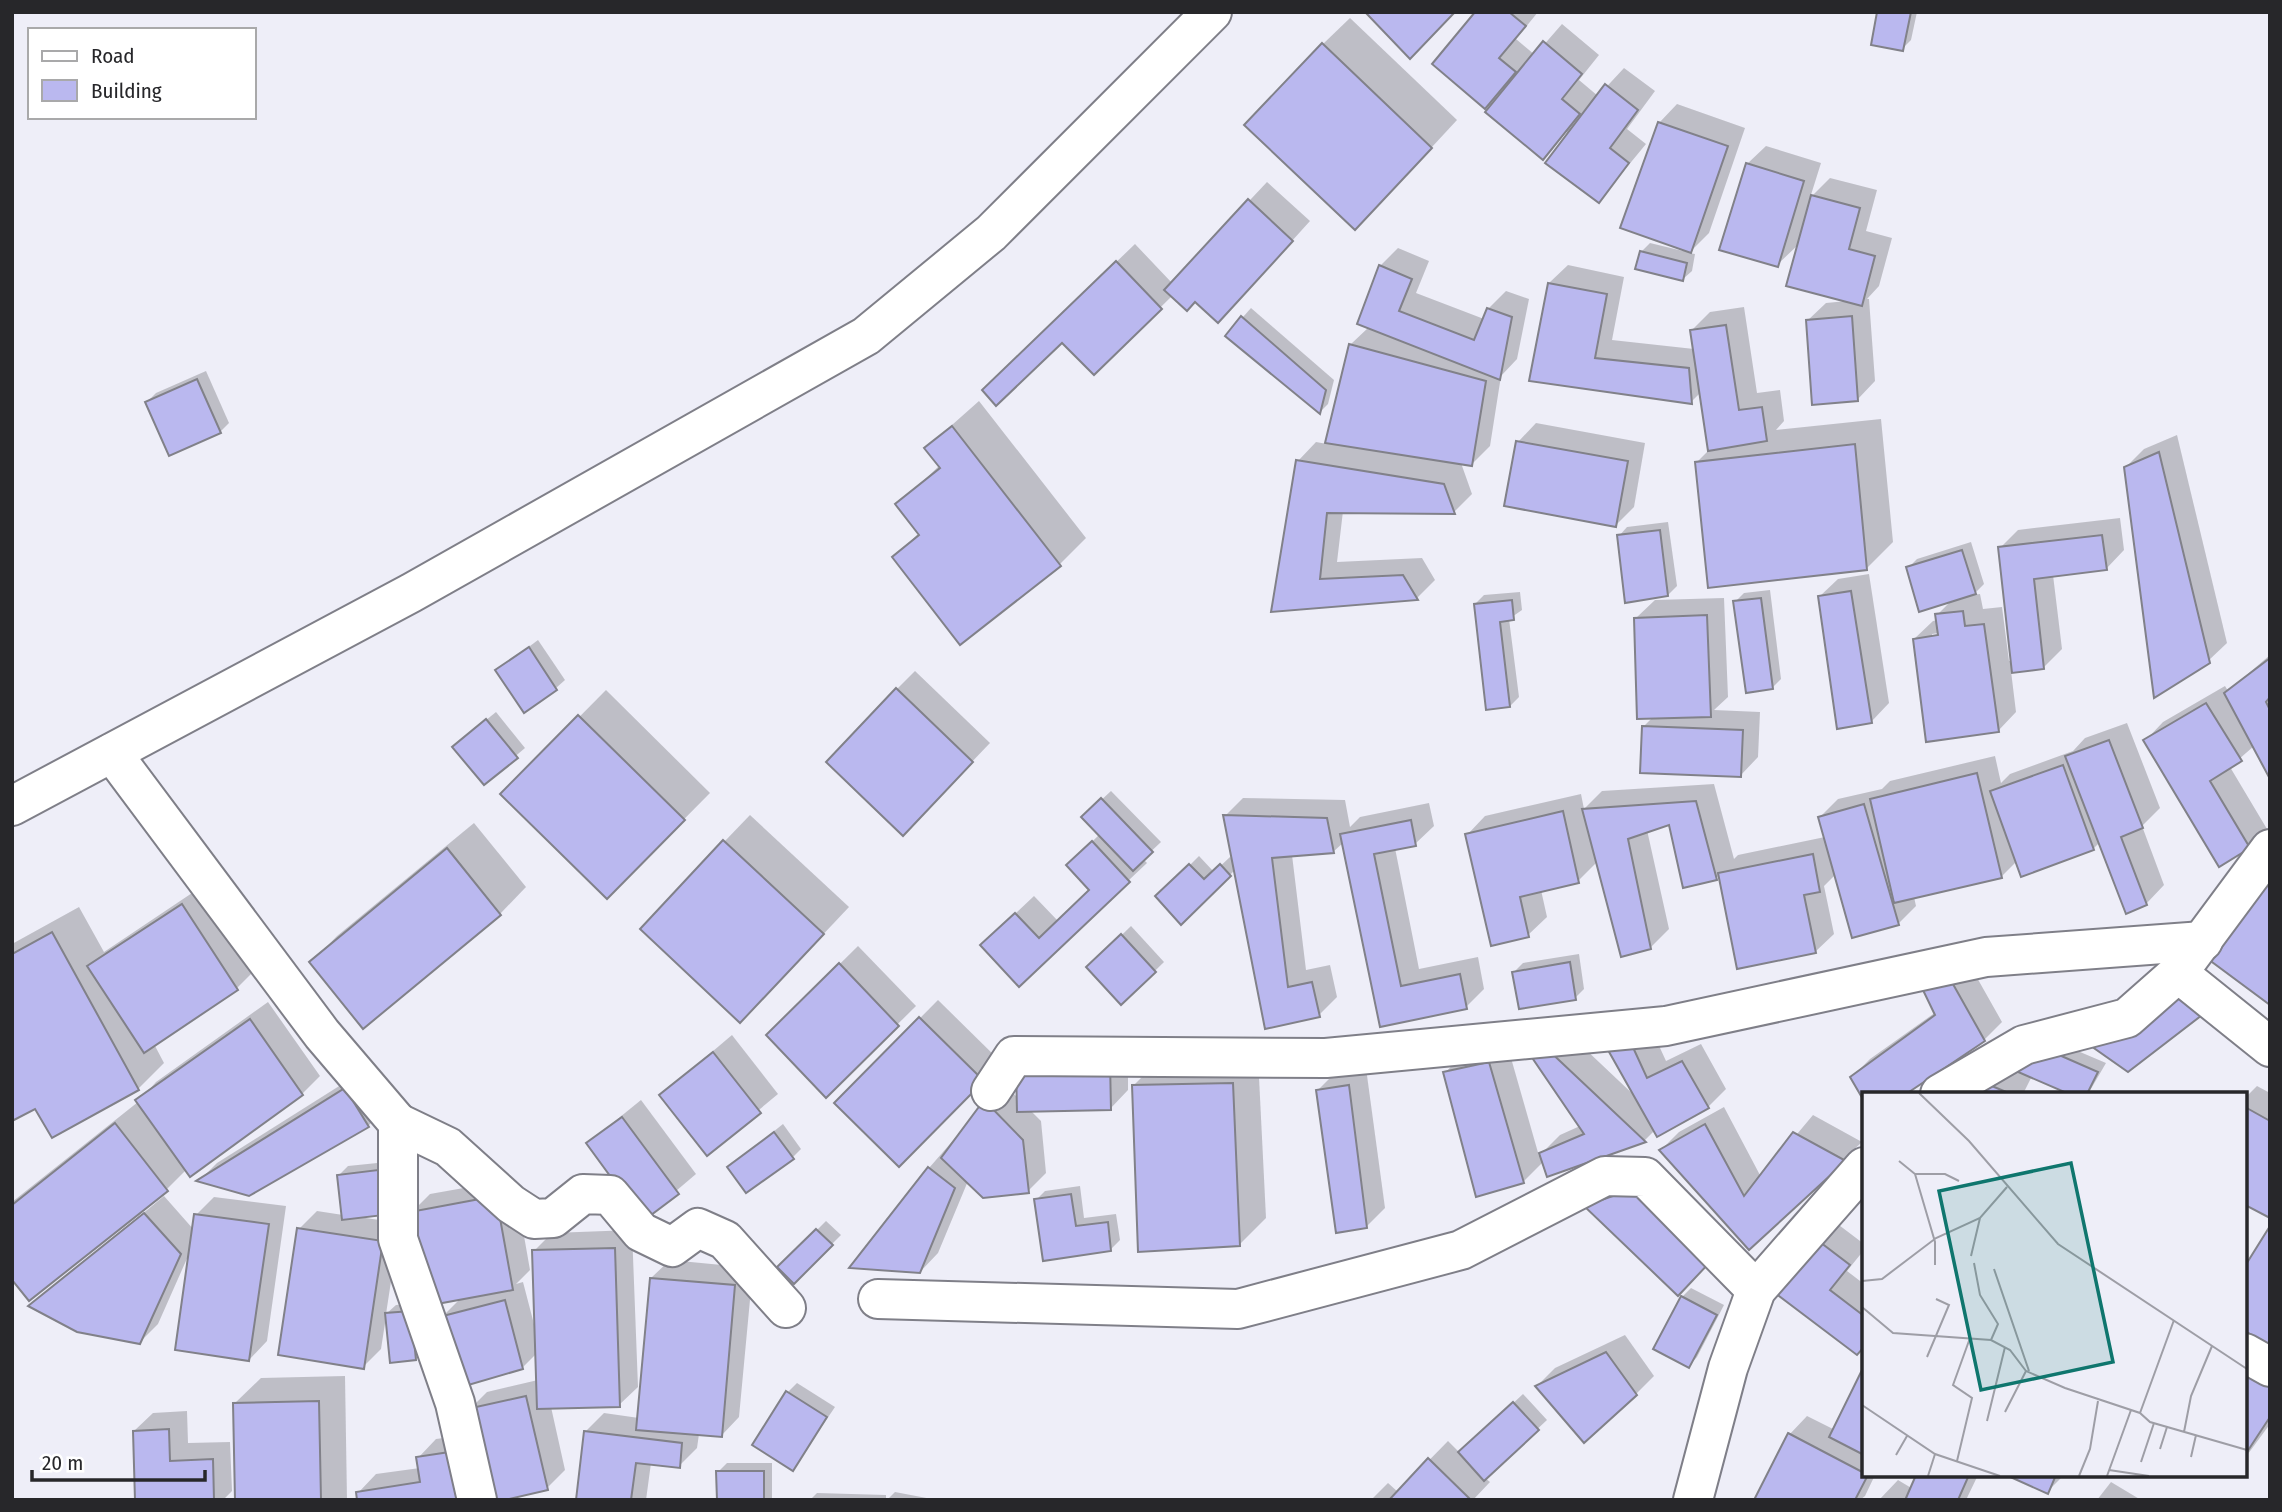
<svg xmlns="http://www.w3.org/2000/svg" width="2282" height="1512" font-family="'Fira Sans Condensed',sans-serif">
  <rect width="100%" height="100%" fill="#eeeef8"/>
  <!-- shadow -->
  <g fill="#0003" fill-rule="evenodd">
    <path d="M1478,12H1538L1516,39L1535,55L1562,24L1599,55L1579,80L1598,96L1624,68L1655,91L1627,129L1646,144L1599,201L1569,134L1566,132L1542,157L1507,84L1485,106Z"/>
    <path d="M1879,12H1917L1911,40L1902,49Z"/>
    <path d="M1350,18L1457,120L1381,202L1323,44Z"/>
    <path d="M1677,104L1745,128L1709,233L1689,253L1695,254L1692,271L1683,279L1641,252L1650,243L1683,251L1684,249L1659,123Z"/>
    <path d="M1766,146L1821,163L1810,198L1830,178L1877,190L1866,231L1892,238L1879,286L1867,299H1869L1875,381L1857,400L1807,321L1826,303L1847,301L1800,243L1777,265L1747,164Z"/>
    <path d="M1267,182L1310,221L1236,303L1172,296L1094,373L1062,340L1002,372L1135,244L1172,283Z"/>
    <path d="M1398,248L1429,261L1416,293L1484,319L1488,309L1506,291L1529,299L1517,359L1501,376L1490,446L1472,464L1461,463L1472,494L1454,512L1343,511L1337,562L1422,558L1435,580L1417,598L1273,610L1298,461L1316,442L1327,444L1351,344L1369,327L1380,266Z"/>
    <path d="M1568,265L1624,277L1612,340L1694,349L1692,330L1710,312L1744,307L1757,393L1780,390L1784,421L1776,430L1881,419L1893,542L1866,569L1697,462L1710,449L1701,392L1691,402L1531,379L1549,283Z"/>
    <path d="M1251,308L1334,380L1328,404L1320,412L1227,335Z"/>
    <path d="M206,371L229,423L220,432L147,402L156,393Z"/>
    <path d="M979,401L1086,538L1060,564L960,642L894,557L919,533L898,505L940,465L926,448Z"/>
    <path d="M1536,423L1645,443L1634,507L1616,525L1518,442Z"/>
    <path d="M2177,435L2227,643L2208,661L2126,467L2144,449Z"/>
    <path d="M2120,518L2124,550L2106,569L2053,575L2062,649L2044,667L2011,671L2016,712L1998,731L1914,639L1933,621L1938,620L1937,615L1952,600L1908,568L1917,559L1971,542L1984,584L1973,595L1980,594L1983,609L2002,607L2009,661L2013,660L2000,548L2018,530ZM1946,632L1932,638V634Z"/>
    <path d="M1668,522L1677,586L1668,595L1619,536L1627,527Z"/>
    <path d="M1869,574L1889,703L1871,722L1819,597L1838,579Z"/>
    <path d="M1770,590L1781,679L1772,688L1735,602L1744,593Z"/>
    <path d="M1520,592L1522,610L1509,619L1519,697L1510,706L1475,604L1484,595Z"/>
    <path d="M1724,598L1728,697L1714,710L1760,712L1758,757L1740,776L1644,726L1653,717L1636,618L1655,600Z"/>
    <path d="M538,640L565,680L556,688L498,670Z"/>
    <path d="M2270,655V775L2254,746L2230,767L2267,829L2248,847L2145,741L2163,722L2225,686L2228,691Z"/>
    <path d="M915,671L990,743L921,815L897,689Z"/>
    <path d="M606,690L710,793L607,897L503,794Z"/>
    <path d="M496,712L525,748L484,783L464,738Z"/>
    <path d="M2127,723L2160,808L2142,826L2164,885L2146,904L2100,842L2093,849L2017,861L2001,877L1914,897L1916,906L1898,924L1836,874L1824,886L1834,934L1815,952L1720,875L1716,878L1670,822L1647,830L1669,929L1650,948L1598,861L1578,881L1541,890L1547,917L1528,935L1467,835L1485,816L1581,794L1584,809L1602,791L1714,784L1734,859L1738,855L1825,837L1820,817L1838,799L1882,789L1890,781L1995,756L2001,783L2010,774L2073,751L2085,738Z"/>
    <path d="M1111,791L1161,842L1143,859L1147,863L1019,984L1001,927L1034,896L1058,921L1091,890L1068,865L1100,834L1083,817Z"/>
    <path d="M1243,798L1345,800L1350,827L1360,817L1429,803L1434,826L1415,844L1395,848L1419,969L1478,957L1484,989L1466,1007L1381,1025L1344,842L1333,852L1292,855L1306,970L1330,965L1337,997L1319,1015L1267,1027L1235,870L1181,922L1158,897L1199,856L1214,872L1230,857L1234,860L1225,816Z"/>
    <path d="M750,815L849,907L766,995L724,842Z"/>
    <path d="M474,823L526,887L500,914L363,1027L311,963L337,936Z"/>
    <path d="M201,887L255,970L237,988L154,1044L164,1063L138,1089L36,1106L12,1119V944L79,907L104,952Z"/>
    <path d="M1131,926L1164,962L1122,1003L1089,967Z"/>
    <path d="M858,946L916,1006L826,1095L768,1035Z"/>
    <path d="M1579,954L1584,989L1575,998L1514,972L1523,963Z"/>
    <path d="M1967,960L2002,1022L1984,1040L1852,1077L1870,1059L1936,1012Z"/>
    <path d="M938,1000L1001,1062L899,1164L836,1103Z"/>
    <path d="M268,1002L320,1076L302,1094L187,1169L167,1189L29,1298L12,1277V1202L138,1102L156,1082Z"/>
    <path d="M1650,1026L1666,1061L1701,1044L1726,1089L1708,1107L1655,1130L1645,1140L1548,1175L1544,1161L1523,1182L1445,1073L1463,1054L1507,1044L1539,1156L1560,1135L1580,1126L1535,1060L1564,1029L1637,1098L1611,1050Z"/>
    <path d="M732,1035L778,1094L707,1153L661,1095Z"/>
    <path d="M2059,1043L2106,1063L2088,1094H2073L2032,1076L2023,1094H1968Z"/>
    <path d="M1128,1045V1090L1110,1109L1030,1110L1041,1121L1046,1173L1028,1191L968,1181L938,1253L920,1272L929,1168L1003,1083L1019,1099Z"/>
    <path d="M1258,1057L1266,1218L1239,1245L1134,1085L1160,1059Z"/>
    <path d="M1366,1068L1385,1208L1367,1226L1318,1090L1336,1072Z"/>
    <path d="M363,1071L386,1108L368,1126L200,1180L217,1163Z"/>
    <path d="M2257,1086L2270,1093V1216L2245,1203V1098Z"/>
    <path d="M641,1100L696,1174L643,1219L588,1143Z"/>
    <path d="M1724,1107L1761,1177L1813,1115L1862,1142L1749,1247L1661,1150L1679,1132Z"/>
    <path d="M783,1124L801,1149L792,1158L729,1167Z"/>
    <path d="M387,1162L359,1217L400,1223L386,1314L396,1305L420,1303L424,1350L416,1359L386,1317L381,1349L363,1367L299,1229L317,1211L343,1215L339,1175L348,1166Z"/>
    <path d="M514,1179L530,1270L516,1284L523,1282L535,1328L534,1251L552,1233L632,1230L638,1387L619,1405L551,1407L565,1470L547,1488L358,1493L376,1474L420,1468L418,1458L436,1439L474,1434L469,1410L487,1392L538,1380L537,1353L522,1368L441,1318L462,1297L411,1213L430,1194Z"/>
    <path d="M1080,1186L1084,1218L1116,1214L1120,1240L1111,1249L1036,1200L1045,1191Z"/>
    <path d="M164,1196L194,1230L196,1215L214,1197L286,1206L267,1341L249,1360L189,1254L158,1324L140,1342L31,1306Z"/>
    <path d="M1831,1219L1864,1244V1250L1847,1271L1864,1284V1346L1774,1289Z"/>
    <path d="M826,1221L841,1235L794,1282L780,1267Z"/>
    <path d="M2270,1230V1424L2245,1458V1333Z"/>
    <path d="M670,1260L753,1268L739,1417L721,1436L699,1434L697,1448L679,1466L651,1463L646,1500H577L585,1432L604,1413L639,1418L651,1278Z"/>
    <path d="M1691,1288L1724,1305L1697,1357L1689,1366L1682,1297Z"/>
    <path d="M1625,1335L1654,1376L1636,1394L1537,1386L1555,1368Z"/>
    <path d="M1864,1370V1475H1875L1865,1496L1860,1500H1756L1789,1435L1807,1416L1835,1430Z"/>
    <path d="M345,1376L347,1500H236L234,1404L261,1378Z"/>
    <path d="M797,1383L835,1407L793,1469L788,1392Z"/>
    <path d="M1523,1394L1547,1420L1485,1478L1490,1482L1473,1500H1371L1388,1483L1398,1492L1448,1441L1460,1453Z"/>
    <path d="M187,1411L188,1443L230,1442L232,1491L223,1500H137L134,1431L153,1413Z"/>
    <path d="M727,1463H772V1500H719L718,1472Z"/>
    <path d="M1918,1475H1978L1966,1500H1879L1898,1480L1913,1489Z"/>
    <path d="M2010,1475H2064L2047,1492Z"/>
    <path d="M2111,1482L2141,1500H2097Z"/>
    <path d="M895,1492L937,1500H887Z"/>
    <path d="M817,1493L886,1495V1500H810Z"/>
  </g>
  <!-- building -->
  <g fill="#bab8ef" stroke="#818189" stroke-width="2">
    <path d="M1365,12H1455L1410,59Z"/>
    <path d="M1475,12H1509L1526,26L1499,58L1516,72L1485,109L1432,64Z"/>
    <path d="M1877,12H1911L1903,51L1871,45Z"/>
    <path d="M1543,41L1582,74L1562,99L1580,114L1543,160L1485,112Z"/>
    <path d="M1322,43L1432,148L1355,230L1244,125Z"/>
    <path d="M1605,84L1638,110L1610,148L1629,163L1599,203L1545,163Z"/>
    <path d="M1658,122L1728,146L1691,253L1620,228Z"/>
    <path d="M1746,163L1804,181L1778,267L1719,250Z"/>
    <path d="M1811,195L1860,208L1849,249L1875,256L1862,306L1786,286Z"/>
    <path d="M1248,199L1293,241L1218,323L1195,302L1187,311L1164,290Z"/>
    <path d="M1640,251L1687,263L1683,281L1635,269Z"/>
    <path d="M1116,261L1162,309L1094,375L1062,343L996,406L982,390Z"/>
    <path d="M1379,265L1412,279L1399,311L1474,340L1487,308L1512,317L1500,380L1357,324Z"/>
    <path d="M1548,283L1607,294L1595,358L1689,368L1692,404L1529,381Z"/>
    <path d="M1241,316L1326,390L1320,414L1225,336Z"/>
    <path d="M1852,316L1858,401L1812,405L1806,320Z"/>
    <path d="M1726,325L1739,410L1762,407L1767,441L1708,451L1690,330Z"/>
    <path d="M1349,344L1486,381L1472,466L1325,443Z"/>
    <path d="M197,379L221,433L169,456L145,402Z"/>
    <path d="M952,426L1061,566L960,645L892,557L919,535L895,504L940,468L924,448Z"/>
    <path d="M1516,441L1628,461L1616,527L1504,506Z"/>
    <path d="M1855,444L1867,570L1708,588L1695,462Z"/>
    <path d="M2159,452L2210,663L2154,698L2124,467Z"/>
    <path d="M1296,460L1444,484L1455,514L1327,513L1320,579L1403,575L1418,600L1271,612Z"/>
    <path d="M1660,530L1668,596L1625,603L1617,535Z"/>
    <path d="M2102,535L2107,570L2034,579L2044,669L2012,673L1998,547Z"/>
    <path d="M1962,550L1976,594L1919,612L1906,567Z"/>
    <path d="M1851,591L1872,723L1837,729L1818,596Z"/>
    <path d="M1761,598L1773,689L1746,693L1733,601Z"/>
    <path d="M1512,600L1514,620L1500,622L1510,707L1486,710L1474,604Z"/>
    <path d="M1963,611L1965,626L1984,624L1999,732L1926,742L1913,639L1938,635L1935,614Z"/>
    <path d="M1707,615L1711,717L1637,719L1634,618Z"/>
    <path d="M529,647L557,690L524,713L495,670Z"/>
    <path d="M2270,658V697L2266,702L2270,710V779L2224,693Z"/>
    <path d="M896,688L973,762L903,836L826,762Z"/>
    <path d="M2206,703L2242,761L2210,781L2250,848L2219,867L2143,740Z"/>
    <path d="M578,715L685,820L607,899L500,794Z"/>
    <path d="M486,719L518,758L484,785L452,747Z"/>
    <path d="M1642,726L1743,730L1741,777L1640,773Z"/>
    <path d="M2109,740L2143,828L2121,837L2147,905L2126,914L2065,756Z"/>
    <path d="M2063,765L2094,850L2021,877L1990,791Z"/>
    <path d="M1977,773L2002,878L1894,903L1870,799Z"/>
    <path d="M1101,798L1153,852L1133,871L1081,817Z"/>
    <path d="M1696,801L1717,880L1683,888L1669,825L1628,839L1651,949L1621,957L1582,809Z"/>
    <path d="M1864,804L1899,925L1852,938L1818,817Z"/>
    <path d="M1563,811L1579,883L1520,897L1529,937L1491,946L1465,834Z"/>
    <path d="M1223,815L1327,818L1334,853L1272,858L1288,987L1312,982L1320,1017L1265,1029Z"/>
    <path d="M1411,820L1416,846L1374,854L1401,986L1460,974L1467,1009L1380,1027L1340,834Z"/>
    <path d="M723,840L824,934L740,1023L640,929Z"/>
    <path d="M1092,841L1130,882L1019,987L980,945L1015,913L1039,938L1089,890L1066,865Z"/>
    <path d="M447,848L501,915L363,1029L309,962Z"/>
    <path d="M1813,854L1820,892L1804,895L1816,953L1737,969L1718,873Z"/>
    <path d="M1189,864L1204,879L1220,864L1231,876L1181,925L1155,896Z"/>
    <path d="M2270,878V1005L2208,959Z"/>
    <path d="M182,904L238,990L144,1053L87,966Z"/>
    <path d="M52,932L139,1090L52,1138L35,1109L12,1121V954Z"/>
    <path d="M1121,934L1156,972L1121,1005L1086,967Z"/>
    <path d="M1570,962L1576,1000L1519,1009L1512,972Z"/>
    <path d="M839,963L899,1026L826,1098L766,1035Z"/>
    <path d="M1949,977L1985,1041L1906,1094H1864V1101L1850,1077L1935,1015L1922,988Z"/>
    <path d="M2188,984L2206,1012L2128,1072L2091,1046Z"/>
    <path d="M919,1017L984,1081L899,1167L834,1103Z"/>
    <path d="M250,1019L303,1095L190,1177L135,1100Z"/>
    <path d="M1631,1043L1647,1078L1682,1061L1709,1108L1657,1137L1608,1050Z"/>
    <path d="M1544,1046L1646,1142L1547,1177L1539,1153L1584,1134L1533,1059Z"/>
    <path d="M2050,1051L2098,1072L2087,1094H2069L2009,1068Z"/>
    <path d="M713,1052L761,1113L707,1156L659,1095Z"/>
    <path d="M1110,1062L1111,1110L1017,1112L1016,1065Z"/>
    <path d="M1489,1062L1524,1183L1476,1197L1443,1072Z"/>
    <path d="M1233,1083L1240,1246L1138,1252L1132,1085Z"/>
    <path d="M1987,1084L2011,1094H1973Z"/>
    <path d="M1349,1085L1367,1228L1336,1233L1316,1090Z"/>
    <path d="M345,1088L369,1127L249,1196L196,1181Z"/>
    <path d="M984,1100L1023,1140L1029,1193L983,1198L941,1158Z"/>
    <path d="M2245,1107L2270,1121V1218L2245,1205Z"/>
    <path d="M622,1117L679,1194L643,1221L586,1143Z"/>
    <path d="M115,1123L168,1191L29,1301L12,1280V1205Z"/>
    <path d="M1705,1124L1744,1196L1793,1132L1846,1161L1749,1250L1659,1150Z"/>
    <path d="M774,1132L794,1159L746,1193L727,1167Z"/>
    <path d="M928,1167L955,1188L920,1273L849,1268Z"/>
    <path d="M378,1170L384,1215L342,1220L337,1175Z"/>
    <path d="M1633,1189L1711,1261L1678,1296L1584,1206Z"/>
    <path d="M1071,1194L1076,1226L1108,1222L1111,1251L1043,1261L1034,1199Z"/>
    <path d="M496,1196L513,1290L426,1306L410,1212Z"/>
    <path d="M144,1213L181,1254L140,1344L77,1332L28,1306Z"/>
    <path d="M194,1214L269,1224L249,1361L175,1350Z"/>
    <path d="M2270,1226V1346L2245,1331V1266Z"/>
    <path d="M297,1228L383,1241L364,1369L278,1355Z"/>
    <path d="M816,1229L833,1245L794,1284L777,1267Z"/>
    <path d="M1812,1236L1850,1265L1830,1290L1864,1316V1347L1857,1355L1771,1290Z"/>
    <path d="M615,1248L620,1407L537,1409L532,1250Z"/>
    <path d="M650,1278L735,1285L722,1437L636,1430Z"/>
    <path d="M1681,1296L1717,1315L1689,1368L1653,1349Z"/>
    <path d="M505,1300L523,1369L458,1388L439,1317Z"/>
    <path d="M411,1311L416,1360L390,1363L385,1313Z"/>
    <path d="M1606,1352L1637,1395L1584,1443L1535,1386Z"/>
    <path d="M2245,1359L2270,1376V1417L2245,1455Z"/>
    <path d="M1864,1366V1455L1829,1437Z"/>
    <path d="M786,1391L827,1417L793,1471L752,1445Z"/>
    <path d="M526,1396L548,1490L505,1500H487L467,1409Z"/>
    <path d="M319,1401L321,1500H235L233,1403Z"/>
    <path d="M1513,1402L1539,1430L1484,1481L1458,1452Z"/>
    <path d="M169,1429L170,1461L213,1459L214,1500H135L133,1431Z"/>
    <path d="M584,1431L682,1443L680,1468L636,1463L631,1500H576Z"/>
    <path d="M1788,1433L1868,1475L1855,1500H1754Z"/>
    <path d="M463,1450L470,1500H357L356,1492L420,1482L416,1457Z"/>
    <path d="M1428,1458L1471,1500H1389Z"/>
    <path d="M716,1471H764V1500H717Z"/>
    <path d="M1916,1475H1969L1958,1500H1909L1906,1498Z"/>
    <path d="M2006,1475H2056L2048,1494Z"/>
  </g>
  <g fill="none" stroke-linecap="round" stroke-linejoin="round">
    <defs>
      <g id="minor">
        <path d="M112,753L322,1034L398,1123V1239L455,1403L477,1500"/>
        <path d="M2178,973L2270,1047"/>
        <path d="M991,1091L1014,1056L1326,1058L1666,1026L1986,957L2203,941"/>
        <path d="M1940,1094L2024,1045L2127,1018L2178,973L2270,849"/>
        <path d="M398,1123L448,1147L511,1204L534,1219L553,1218L583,1194L610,1195L641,1232L672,1247L698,1228L725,1240L786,1308"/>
        <path d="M878,1299L1238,1309L1461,1250L1605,1176L1645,1177L1756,1290"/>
        <path d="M2245,1353L2270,1367"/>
        <path d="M1693,1500L1728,1368L1756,1290L1864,1167"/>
      </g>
      <path id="secondary" d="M12,806L411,593L866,336L991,233L1212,12"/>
    </defs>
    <!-- minor casing -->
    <use href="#minor" stroke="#7f7f88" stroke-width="42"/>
    <!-- secondary casing -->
    <use href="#secondary" stroke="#7f7f88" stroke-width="42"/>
    <!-- minor -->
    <use href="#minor" stroke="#fff" stroke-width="38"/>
    <!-- secondary -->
    <use href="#secondary" stroke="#fff" stroke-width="38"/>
  </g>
  <!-- overview -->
  <g transform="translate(1862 1092)">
    <rect width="385" height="385" fill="#eeeef8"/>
    <path fill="none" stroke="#9e9ea6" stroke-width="2" d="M57,1L107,49L196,152L385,277M37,69L53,82L73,150V173M53,82H83L97,89M109,164L118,126M112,171L118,203L136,232L129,248M132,177L167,279M0,189L20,187L74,146L118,126L145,95M0,215L31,241L129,248L148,258L164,279L203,296L278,321L288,330L385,358M65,265L87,213L74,207M0,313L73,362L138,384M143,320L164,279M278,321L312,228M125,329L143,255M322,340L329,304L350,254M298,357L305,335M34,363L45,344M329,365L334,343M95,369L110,306L91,293L108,246M279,370L292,331M247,378L287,384M66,384L73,362M217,384L228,357L236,309M245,384L269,318"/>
    <path fill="#0f766e" fill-opacity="0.15" stroke="#0f766e" stroke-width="3.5" d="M209,71L251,270L119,298L77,99Z"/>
    <rect width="385" height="385" fill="none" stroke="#27272a" stroke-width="3.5"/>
  </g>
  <!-- border -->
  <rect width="2282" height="1512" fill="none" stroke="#27272a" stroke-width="28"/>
  <!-- legend -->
  <rect x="28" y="28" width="228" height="91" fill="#ffffff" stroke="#a9a9aa" stroke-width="2"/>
  <rect x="42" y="51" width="35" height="10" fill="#ffffff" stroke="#a9a9aa" stroke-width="2"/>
  <text x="91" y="63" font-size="21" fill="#27272a">Road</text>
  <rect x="42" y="80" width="35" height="21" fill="#bab8ef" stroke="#a9a9aa" stroke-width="2"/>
  <text x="91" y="98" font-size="21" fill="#27272a">Building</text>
  <!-- scale -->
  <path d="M32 1470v10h173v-10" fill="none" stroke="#27272a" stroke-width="3.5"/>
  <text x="42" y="1470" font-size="21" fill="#27272a" stroke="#ffffff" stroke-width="5" paint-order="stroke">20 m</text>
</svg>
